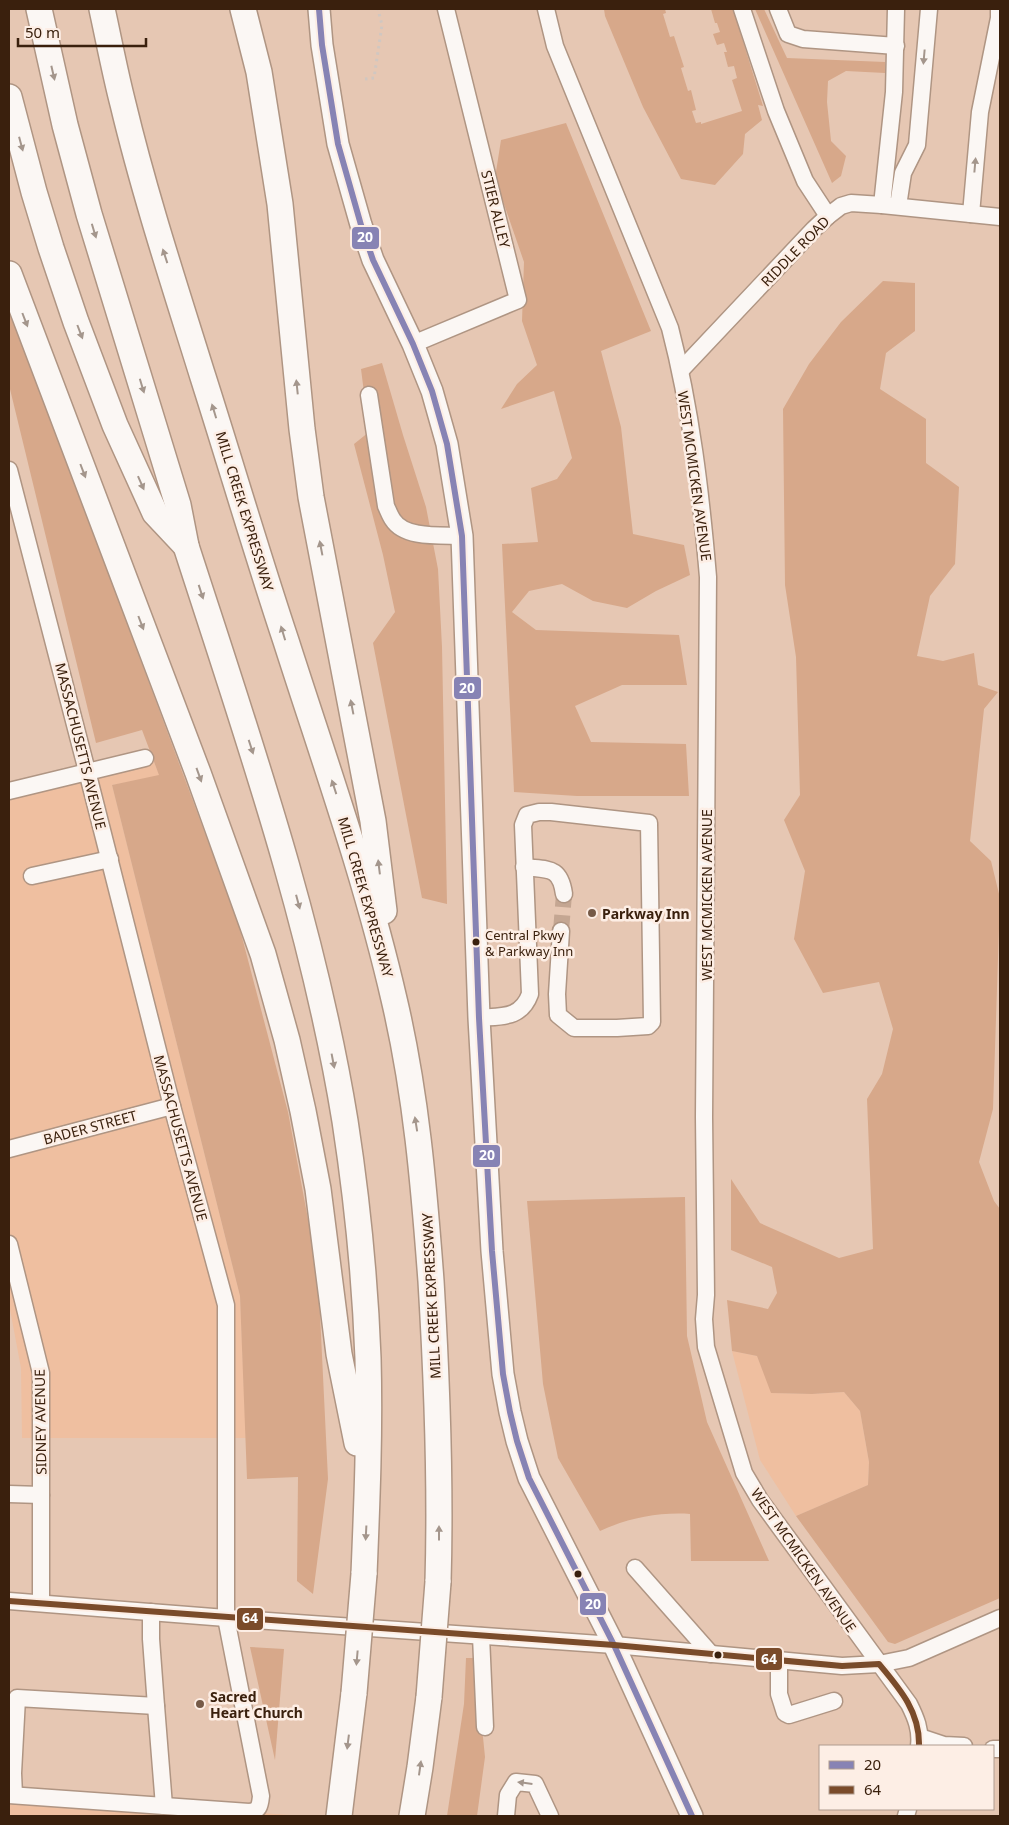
<svg xmlns="http://www.w3.org/2000/svg" width="1009" height="1825" font-family="'Noto Sans',sans-serif">
  <rect width="100%" height="100%" fill="#e6c7b3"/>
  <!-- built -->
  <g fill="#efbfa0">
    <path d="M151,756L160,776L112,785L240,1296L246,1438H22L21,1368L9,1304V793Z"/>
    <path d="M732,1351L757,1356L772,1393L812,1394L844,1392L860,1411L869,1462L868,1485L796,1516L760,1460Z"/>
    <path d="M9,1795L289,1815L9,1816Z"/>
  </g>
  <!-- green -->
  <g fill="#d7a88a">
    <path d="M604,9H665L666,13L663,14L670,37L674,36L684,67L681,68L688,91L691,90L696,110L692,111L696,123L701,122V124L742,111L732,80L737,78L734,66L728,67L724,52H727L724,43L717,45L713,34L720,32L717,23H715L711,9H733L763,106L758,105L762,120L745,134L743,154L715,185L681,179L643,107L605,16Z"/>
    <path d="M755,9H764L787,58L885,62V73L846,71L828,81L827,102L831,141L846,156L841,176L832,183Z"/>
    <path d="M566,123L651,331L601,351L621,427L633,534L684,545L690,575L656,591L627,608L593,601L562,584L529,591L512,612L536,630L679,635L687,685H622L575,706L591,742L686,744L689,796H577L514,792L502,544L538,542L531,488L557,479L572,458L554,391L501,409L517,384L537,365L522,321L524,262L495,178L501,140Z"/>
    <path d="M883,281L915,283V331L886,353L880,389L926,419V463L959,487L955,564L930,596L917,656L943,661L974,653L978,685L998,692L984,709L970,841L991,861L1000,898L993,1109L979,1162L994,1201L1000,1209V1598L895,1644L888,1642L796,1516L868,1485L869,1462L860,1411L844,1392L812,1394L771,1393L757,1356L732,1351L727,1300L768,1309L777,1293L772,1267L731,1250V1179L760,1223L839,1258L873,1249L867,1099L882,1074L893,1029L879,982L823,993L794,939L805,871L784,820L800,795L796,657L785,585L783,409L809,364L841,322Z"/>
    <path d="M9,306L238,922L288,1112L318,1273L328,1479L313,1594L297,1581L298,1477L247,1479L240,1296L112,785L159,775L142,730L96,743L9,385Z"/>
    <path d="M382,363L403,435L426,507L438,569L442,647L447,904L422,898L373,643L395,612L383,555L354,444L369,432L361,369Z"/>
    <path d="M685,1197L687,1336L707,1422L769,1561H691L690,1514C659,1512 628,1518 600,1531L558,1458L543,1384L527,1201Z"/>
    <path d="M250,1647L284,1649L275,1760Z"/>
    <path d="M466,1658H475L485,1757L477,1816H447L464,1704Z"/>
  </g>
  <g fill="none" stroke-linecap="round" stroke-linejoin="round">
    <!-- minor-tunnel -->
    <path stroke="#c4a692" stroke-width="16" stroke-dasharray="16 8" stroke-linecap="butt" d="M561,931L564,894"/>
    <defs>
      <g id="minor">
        <path d="M546,9L555,46L670,328C691,409 701,494 708,577L704,1117L706,1295L704,1319L706,1347L744,1473L760,1500L909,1704C916,1718 921,1730 919,1746"/>
        <path d="M742,9L776,111L805,181L828,216"/>
        <path d="M778,9L788,34L803,39L896,46"/>
        <path d="M882,205L894,92L896,9"/>
        <path d="M898,206L903,173L917,145L929,9"/>
        <path d="M971,214L980,112L999,18V9"/>
        <path d="M413,344L518,300L446,9"/>
        <path d="M681,370L814,229L828,216L841,206L851,203L882,205L1000,217"/>
        <path d="M369,395L386,506C388,510 390,516 393,520C405,539 442,535 462,536"/>
        <path d="M9,470L87,771L172,1106L226,1305V1618L261,1796C260,1806 259,1811 249,1812L9,1795"/>
        <path d="M9,791L145,758"/>
        <path d="M524,867C548,870 560,866 564,894"/>
        <path d="M32,876L110,859"/>
        <path d="M479,1018C501,1016 521,1019 530,994L523,825L527,815L539,812H551L649,823L652,1022L648,1026L617,1028H574L558,1015L557,994L561,931"/>
        <path d="M9,1149L172,1106"/>
        <path d="M9,1244L41,1373V1603"/>
        <path d="M9,1494L41,1495"/>
        <path d="M635,1568L711,1654"/>
        <path d="M9,1601L226,1618L614,1645L842,1666L879,1664L909,1658L1000,1618"/>
        <path d="M481,1636L485,1727"/>
        <path d="M779,1661V1694L785,1713L789,1715L834,1701"/>
        <path d="M156,1706L164,1806"/>
        <path d="M920,1737L944,1745L964,1746"/>
        <path d="M993,1749H1000"/>
        <path d="M14,1795L13,1773L17,1698L156,1706L151,1639V1612"/>
        <path d="M506,1816L508,1795L516,1782L535,1784L550,1816"/>
        <path d="M906,1816L908,1809"/>
      </g>
      <path id="major" d="M319,9L322,45L338,144L361,225L373,260L413,344L432,391L447,444L462,536L479,1018L492,1251L503,1374L510,1412L517,1441L529,1478L614,1645L692,1816"/>
      <g id="highway">
        <path d="M39,9L65,125L89,214L178,505L186,546C247,735 313,924 345,1121C357,1199 365,1279 368,1358C370,1430 367,1502 364,1574"/>
        <path d="M102,9C109,41 115,73 123,104C145,196 175,287 203,377C231,465 257,554 286,641C324,760 366,877 394,999C416,1092 424,1187 431,1281C437,1381 441,1482 438,1582"/>
        <path d="M243,9L259,72L280,204L302,429L311,497L373,821L384,911"/>
        <path d="M9,97L34,192L51,248L76,322L115,425L155,513L186,546"/>
        <path d="M9,274L198,773L263,954L287,1040L303,1111L318,1189L339,1354L357,1443"/>
        <path d="M339,1816L354,1693"/>
        <path d="M412,1816L420,1767L429,1697"/>
      </g>
    </defs>
    <!-- minor casing -->
    <use href="#minor" stroke="#af9583" stroke-width="19"/>
    <!-- major casing -->
    <use href="#major" stroke="#af9583" stroke-width="24"/>
    <!-- highway casing -->
    <use href="#highway" stroke="#af9583" stroke-width="28"/>
    <!-- path -->
    <path stroke="#d0c7c1" stroke-width="3" stroke-dasharray="2.5 4" stroke-linecap="butt" d="M365,79L374,78L382,25L378,9"/>
    <!-- minor -->
    <use href="#minor" stroke="#fbf7f4" stroke-width="16"/>
    <!-- major -->
    <use href="#major" stroke="#fbf7f4" stroke-width="21"/>
    <!-- highway -->
    <use href="#highway" stroke="#fbf7f4" stroke-width="25"/>
    <defs>
      <g id="highway-bridge">
        <path d="M354,1693L364,1574"/>
        <path d="M429,1697L438,1582"/>
      </g>
    </defs>
    <!-- highway-bridge casing -->
    <use href="#highway-bridge" stroke="#af9583" stroke-width="28" stroke-linecap="butt"/>
    <!-- highway-bridge -->
    <use href="#highway-bridge" stroke="#fbf7f4" stroke-width="25"/>
    <defs>
      <path id="bus-1" d="M319,9L322,45L338,144L361,225L373,260L413,344L432,391L447,444L462,536L479,1018L492,1251L503,1374L510,1412L517,1441L529,1478L614,1645L692,1816"/>
      <path id="bus-2" d="M9,1601L614,1645L842,1666L879,1664C900,1689 920,1712 919,1746"/>
    </defs>
    <!-- bus-1 casing -->
    <use href="#bus-1" stroke="#fdeee5" stroke-width="10"/>
    <!-- bus-2 casing -->
    <use href="#bus-2" stroke="#fdeee5" stroke-width="10"/>
    <!-- bus-1 -->
    <use href="#bus-1" stroke="#8783b4" stroke-width="6"/>
    <!-- bus-2 -->
    <use href="#bus-2" stroke="#7a4b2a" stroke-width="6"/>
  </g>
  <!-- one-way arrows -->
  <defs><path id="oneway-solid" d="M-6-.8H1V-3.2L6.5 0L1 3.2V.8H-6Z" transform="scale(1.25)"/></defs>
  <g fill="#a4968c">
    <use href="#oneway-solid" transform="translate(924 57) rotate(95)"/>
    <use href="#oneway-solid" transform="translate(53 73) rotate(77)"/>
    <use href="#oneway-solid" transform="translate(21 144) rotate(75)"/>
    <use href="#oneway-solid" transform="translate(975 165) rotate(-85)"/>
    <use href="#oneway-solid" transform="translate(94 231) rotate(73)"/>
    <use href="#oneway-solid" transform="translate(165 256) rotate(-108)"/>
    <use href="#oneway-solid" transform="translate(25 320) rotate(69)"/>
    <use href="#oneway-solid" transform="translate(80 332) rotate(69)"/>
    <use href="#oneway-solid" transform="translate(142 386) rotate(73)"/>
    <use href="#oneway-solid" transform="translate(297 387) rotate(-96)"/>
    <use href="#oneway-solid" transform="translate(214 411) rotate(-107)"/>
    <use href="#oneway-solid" transform="translate(83 471) rotate(69)"/>
    <use href="#oneway-solid" transform="translate(141 483) rotate(66)"/>
    <use href="#oneway-solid" transform="translate(321 548) rotate(-101)"/>
    <use href="#oneway-solid" transform="translate(201 592) rotate(72)"/>
    <use href="#oneway-solid" transform="translate(141 623) rotate(69)"/>
    <use href="#oneway-solid" transform="translate(283 633) rotate(-107)"/>
    <use href="#oneway-solid" transform="translate(352 707) rotate(-101)"/>
    <use href="#oneway-solid" transform="translate(251 747) rotate(72)"/>
    <use href="#oneway-solid" transform="translate(199 775) rotate(70)"/>
    <use href="#oneway-solid" transform="translate(334 787) rotate(-108)"/>
    <use href="#oneway-solid" transform="translate(379 867) rotate(-97)"/>
    <use href="#oneway-solid" transform="translate(298 902) rotate(75)"/>
    <use href="#oneway-solid" transform="translate(333 1061) rotate(79)"/>
    <use href="#oneway-solid" transform="translate(416 1124) rotate(-99)"/>
    <use href="#oneway-solid" transform="translate(366 1533) rotate(93)"/>
    <use href="#oneway-solid" transform="translate(439 1533) rotate(-90)"/>
    <use href="#oneway-solid" transform="translate(357 1658) rotate(95)"/>
    <use href="#oneway-solid" transform="translate(348 1742) rotate(97)"/>
    <use href="#oneway-solid" transform="translate(420 1768) rotate(-82)"/>
    <use href="#oneway-solid" transform="translate(525 1783) rotate(-173)"/>
  </g>
  <!-- markers -->
  <g fill="#765a47" stroke="#fdeee5" stroke-width="2">
    <circle cx="592" cy="913" r="5"/>
    <circle cx="200" cy="1704" r="5"/>
  </g>
  <g fill="#3a200d" stroke="#fdeee5" stroke-width="2">
    <circle cx="476" cy="942" r="4.5"/>
    <circle cx="578" cy="1574" r="4.5"/>
    <circle cx="718" cy="1655" r="4.5"/>
  </g>
  <g text-anchor="middle" dominant-baseline="central" stroke-width="5" stroke-linejoin="round" paint-order="stroke">
    <!-- bus labels -->
    <g font-size="13" fill="#3a200d" stroke="#fdeee5" text-anchor="start">
      <text x="485" y="935">Central Pkwy<tspan x="485" dy="16">&amp; Parkway Inn</tspan></text>
    </g>
    <!-- street labels -->
    <g font-size="14" fill="#3a200d" stroke="#fdeee5">
      <text transform="translate(496 209) rotate(76)">STIER ALLEY</text>
      <text transform="translate(795 251) rotate(-46)">RIDDLE ROAD</text>
      <text transform="translate(695 476) rotate(82)">WEST MCMICKEN AVENUE</text>
      <text transform="translate(245 511) rotate(73)">MILL CREEK EXPRESSWAY</text>
      <text transform="translate(81 746) rotate(76)">MASSACHUSETTS AVENUE</text>
      <text transform="translate(706 895) rotate(-90)">WEST MCMICKEN AVENUE</text>
      <text transform="translate(366 897) rotate(74)">MILL CREEK EXPRESSWAY</text>
      <text transform="translate(90 1127) rotate(-15)">BADER STREET</text>
      <text transform="translate(181 1138) rotate(75)">MASSACHUSETTS AVENUE</text>
      <text transform="translate(431 1296) rotate(-93)">MILL CREEK EXPRESSWAY</text>
      <text transform="translate(40 1422) rotate(-91)">SIDNEY AVENUE</text>
      <text transform="translate(804 1560) rotate(55)">WEST MCMICKEN AVENUE</text>
    </g>
    <!-- poi labels -->
    <g font-size="14" font-weight="bold" fill="#3a200d" stroke="#fdeee5" text-anchor="start">
      <text x="602" y="913">Parkway Inn</text>
      <text x="210" y="1696">Sacred<tspan x="210" dy="16">Heart Church</tspan></text>
    </g>
  </g>
  <g stroke="#fdeee5" stroke-width="2">
    <rect x="351" y="226" width="29" height="24" rx="5" fill="#8783b4"/>
    <rect x="453" y="676" width="29" height="24" rx="5" fill="#8783b4"/>
    <rect x="472" y="1144" width="29" height="24" rx="5" fill="#8783b4"/>
    <rect x="579" y="1592" width="28" height="24" rx="5" fill="#8783b4"/>
    <rect x="236" y="1607" width="28" height="24" rx="5" fill="#7a4b2a"/>
    <rect x="755" y="1647" width="28" height="24" rx="5" fill="#7a4b2a"/>
  </g>
  <g font-size="14" text-anchor="middle" font-weight="bold" fill="#fff">
    <text x="365" y="242">20</text>
    <text x="467" y="693">20</text>
    <text x="487" y="1160">20</text>
    <text x="593" y="1609">20</text>
    <text x="250" y="1623">64</text>
    <text x="769" y="1664">64</text>
  </g>
  <!-- border -->
  <rect width="1009" height="1825" fill="none" stroke="#3a200d" stroke-width="20"/>
  <!-- legend -->
  <rect x="819" y="1745" width="175" height="65" fill="#fdeee5" stroke="#af9c8f"/>
  <rect x="829" y="1761" width="25" height="8" fill="#8783b4" stroke="#af9c8f"/>
  <text x="864" y="1770" font-size="15" fill="#3a200d">20</text>
  <rect x="829" y="1786" width="25" height="8" fill="#7a4b2a" stroke="#af9c8f"/>
  <text x="864" y="1795" font-size="15" fill="#3a200d">64</text>
  <!-- scale -->
  <path d="M18 38v8h128v-8" fill="none" stroke="#3a200d" stroke-width="2.5"/>
  <text x="25" y="38" font-size="15" fill="#3a200d" stroke="#fdeee5" stroke-width="4" paint-order="stroke">50 m</text>
</svg>
